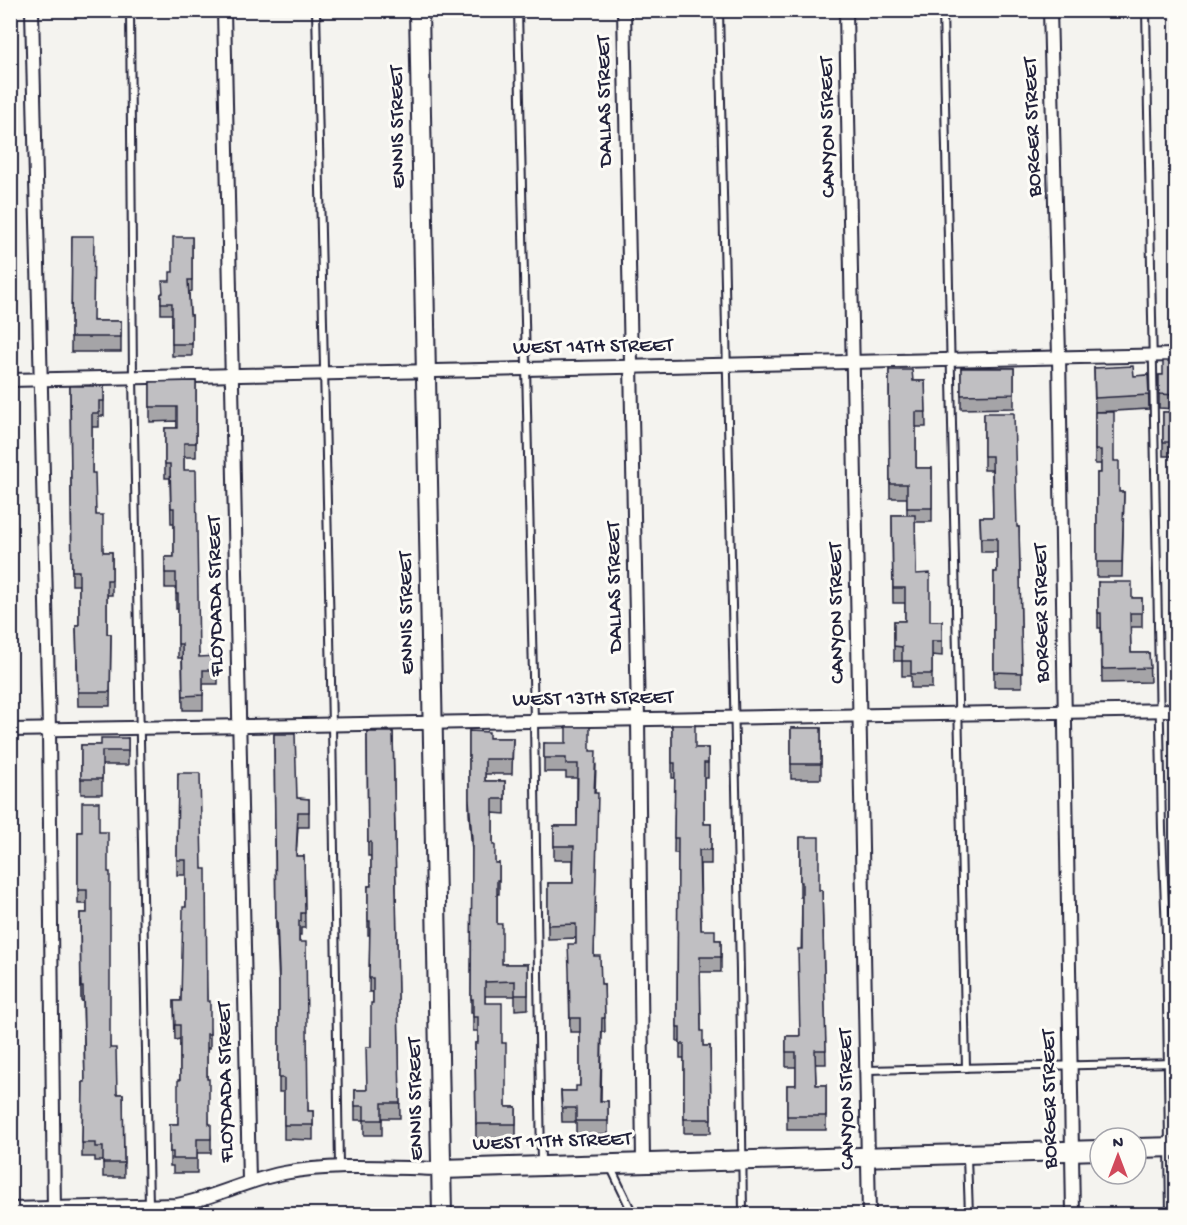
<svg xmlns="http://www.w3.org/2000/svg" width="1187" height="1225" font-family="'Gochi Hand',sans-serif">
  <rect width="100%" height="100%" fill="#f4f3ef"/>
  <filter id="ink" filterUnits="userSpaceOnUse"><feTurbulence type="fractalNoise" baseFrequency=".0167" numOctaves="2"/><feDisplacementMap in="SourceGraphic" scale="12" xChannelSelector="R" yChannelSelector="G"/><feConvolveMatrix kernelMatrix="1 2 1 2 8 2 1 2 1" color-interpolation-filters="sRGB"/></filter>
  <g filter="url(#ink)">
    <g fill="none" stroke-linecap="round" stroke-linejoin="round">
      <defs>
        <g id="lane">
          <path d="M130,10L133,377L149,1206"/>
          <path d="M316,10L332,725L339,1167"/>
          <path d="M518,10L534,721L541,1163"/>
          <path d="M719,10L740,971L743,1214"/>
          <path d="M943,10L966,1068"/>
          <path d="M1146,10L1162,829L1166,933L1170,1214"/>
          <path d="M867,1070L1176,1063"/>
          <path d="M967,1157L969,1214"/>
          <path d="M611,1168L633,1214"/>
        </g>
        <g id="street">
          <path d="M32,10L49,729L54,1214"/>
          <path d="M224,10L249,1181"/>
          <path d="M624,10L638,718L643,1163"/>
          <path d="M846,10L869,1214"/>
          <path d="M1050,10L1059,356L1073,1214"/>
          <path d="M10,380L1176,355"/>
          <path d="M10,730L1176,710"/>
          <path d="M10,1209L177,1205C214,1198 247,1180 284,1173C335,1163 389,1168 441,1169"/>
        </g>
        <g id="secondary">
          <path d="M419,10L442,1214"/>
          <path d="M1136,1148L1176,1147"/>
          <path d="M441,1169L1100,1150"/>
        </g>
      </defs>
      <!-- lane casing -->
      <use href="#lane" stroke="#22223b" stroke-width="10"/>
      <!-- street casing -->
      <use href="#street" stroke="#22223b" stroke-width="16"/>
      <!-- secondary casing -->
      <use href="#secondary" stroke="#22223b" stroke-width="22"/>
      <!-- lane -->
      <use href="#lane" stroke="#fdfcf7" stroke-width="6"/>
      <!-- street -->
      <use href="#street" stroke="#fdfcf7" stroke-width="12"/>
      <!-- secondary -->
      <use href="#secondary" stroke="#fdfcf7" stroke-width="18"/>
    </g>
    <!-- wall -->
    <g fill="#a5a4a7" stroke="#22223b" stroke-width="1.5">
      <path d="M72,236L93,321H121V352H71Z"/>
      <path d="M192,237V291L189,292L190,315H192V356H172V314H161V294L162,293L170,281L173,272Z"/>
      <path d="M1176,361V409L1159,408V375H1163Z"/>
      <path d="M961,368H1014V408L961,409Z"/>
      <path d="M1094,368L1134,376L1148,375L1149,409L1097,412L1114,461L1119,492H1124L1122,577H1097V473H1101V464H1095V412Z"/>
      <path d="M889,370L913,381H925L926,427H916V468H932V522H915L916,574L930,621H942V656L932,655V688H911V676H902V661H894V621H905V603H893L892,515H907V498H890Z"/>
      <path d="M196,381V457H184V470L199,657L218,670V684H203V710H183L182,658H178V609H176V588H165V557H174V523H171L170,478H165V428H177V421L150,422V382Z"/>
      <path d="M70,386H104V416H99V427H92V473L96,515L103,552H112V595H107V634H111L110,706H78L76,625H79V585H72Z"/>
      <rect x="1163" y="412" width="13" height="44"/>
      <path d="M984,413L1017,527H1019L1022,687H994V572H997V552H981L980,517H993L992,470H984Z"/>
      <path d="M1098,582L1132,598H1142V627H1130L1131,653H1149L1150,682L1102,683L1101,628H1098Z"/>
      <path d="M672,725L695,748H708V778H704V824H711V864H700L701,930L715,940H721V972H700L701,1031L703,1046H710L711,1133H684V1058H680V1041H677L678,853H674L675,778H672Z"/>
      <rect x="791" y="728" width="30" height="51"/>
      <path d="M469,731L489,738H513L512,774H485V781H505V814L493,813V845L495,863H499V894H497V924L502,964H528V1009L515,1010V996H485V1003L502,1043L506,1107H516V1138L476,1139L475,1043H478V1031H473V1013H471L472,852L469,813Z"/>
      <path d="M367,732H393L400,1118H382V1135H364V1120H355V1090H367L371,1047L373,1003V992H369L370,935H368V886H371V856H368Z"/>
      <path d="M274,734L297,798L309,799V827H298L296,856H304L305,928H301V935H299L308,1111H313V1140L284,1139V1092H279V987L277,936H276Z"/>
      <path d="M128,738V765H102V794H81V745H101Z"/>
      <path d="M544,743L590,751L596,765L595,793L594,956L601,984H604L605,1032H602L601,1101H608V1135H576V1122H562L561,1091H576L580,1086V1032H570L569,984L576,944V938L548,939V883H573V860H554V826H577V778H566V772H544Z"/>
      <path d="M178,773L202,869L207,1001L210,1034V1048H207V1079L209,1124L211,1138V1153H197V1173H173V1166H170V1124H178L180,1080V1039L175,1040L174,1001H181L186,907V875H177Z"/>
      <path d="M78,832H99L110,1048L117,1094H123L124,1177H103V1161H95V1157H82L83,1082H85L83,1001H81L80,913H87V904H78Z"/>
      <path d="M800,837L819,890H822L826,1064H815L816,1085H826V1130H787V1085H796V1067H786V1036H800L802,897H800Z"/>
    </g>
    <!-- building -->
    <g fill="#c0bfc2" stroke="#22223b" stroke-width="1.5">
      <path d="M72,236H94L93,321H121V337H71Z"/>
      <path d="M173,237H192V280H188L190,315H192V344H172V303H161V294L163,293L162,281H170V272H173Z"/>
      <path d="M1163,361H1176V395L1159,394V375H1163Z"/>
      <path d="M1133,366L1134,376L1148,375L1149,395L1095,398L1094,368Z"/>
      <path d="M961,368H1014V394L961,395Z"/>
      <path d="M889,370H912L913,381H925L926,412H916V468H932V508H907V484H890Z"/>
      <path d="M196,381V443H184V470H196L199,657L218,656V670H203V695L183,696L182,644H178V594H176V573H165V557H174V508H171L170,464H165V428H177V407H150V382Z"/>
      <path d="M70,386H104V401H99V413H92V473H95L96,515H103V552H112V580H107V634H111L110,692H78L76,625H79V571H72Z"/>
      <path d="M1095,412H1114V461H1119V492H1124L1122,562H1097V473H1101V450H1095Z"/>
      <rect x="1163" y="412" width="13" height="30"/>
      <path d="M984,413H1014L1017,527H1019L1022,673L994,672V572H997V538H981L980,517H993L992,456H984Z"/>
      <path d="M892,515H915L916,574L930,573V621H942V641H932V674H911V661H902V647L894,646V621H905V588H893Z"/>
      <path d="M1098,582H1132V598H1142V613H1130L1131,653H1149L1150,668L1102,669L1101,613H1098Z"/>
      <path d="M672,725H695V748H708V763H704V824H711V850H699L701,930H715V940H721V957H700L701,1031H703V1046H710L711,1119H684V1044H680V1027H677L678,838H674L675,763H672Z"/>
      <path d="M566,727H590V751H596L594,793H598L594,956H600L601,984H604L605,1018H602L600,1101H608V1121H576V1108H562L561,1091H576V1086H580V1018H570L569,970L568,944H576V924L548,925V883H573L574,846H554V826H577L578,764H566V758H544V743H566Z"/>
      <rect x="791" y="728" width="30" height="36"/>
      <path d="M469,731L489,732V738H513L512,759H485V781H505V799H493V845H495V863H499V880H497V924H502V964H528V995H515V981L485,982V1003H502V1043H506V1107H516V1124H476L475,1043H478V1017H473V999H471L472,839L469,799Z"/>
      <path d="M367,732H393L400,1103H382V1120H364V1106H355V1090H367L366,1047H371V1003H373V978H369L370,921H368V886H371V842H368Z"/>
      <path d="M274,734H295L297,798L309,799V812H298L296,856H304L305,913H301V921H299V942H306L308,1111H313V1125H284V1078H279V972L277,921H276Z"/>
      <path d="M101,738H128V751H102V779H81V745H101Z"/>
      <path d="M178,773H200L202,869H206L207,1001H210V1034H207V1079H209V1124H211V1139H197V1159H173V1152H170V1124H178V1080H180V1025H175L174,1001H181L183,907H186V860H177Z"/>
      <path d="M82,802H99V832H108V872H110V1048H116L117,1094H123L124,1163H103V1147H95V1143H82L83,1082H85L83,987H81L80,913H87V890H78V832H82Z"/>
      <path d="M800,837H819V890H822L826,1050H815L816,1085H826V1116H787V1085H796V1052H786V1036H800L798,949H802V882H800Z"/>
    </g>
  </g>
  <g text-anchor="middle" dominant-baseline="central" stroke-width="6" stroke-linejoin="round" paint-order="stroke">
    <!-- street labels -->
    <g font-size="21" fill="#22223b" stroke="#fdfcf7">
      <text transform="translate(606 101) rotate(-91)">DALLAS STREET</text>
      <text transform="translate(399 127) rotate(-91)">ENNIS STREET</text>
      <text transform="translate(829 127) rotate(-91)">CANYON STREET</text>
      <text transform="translate(1034 127) rotate(-92)">BORGER STREET</text>
      <text transform="translate(593 348) rotate(-1)">WEST 14TH STREET</text>
      <text transform="translate(616 587) rotate(-91)">DALLAS STREET</text>
      <text transform="translate(217 596) rotate(-91)">FLOYDADA STREET</text>
      <text transform="translate(408 613) rotate(-91)">ENNIS STREET</text>
      <text transform="translate(838 613) rotate(-91)">CANYON STREET</text>
      <text transform="translate(1043 613) rotate(-91)">BORGER STREET</text>
      <text transform="translate(593 700) rotate(-1)">WEST 13TH STREET</text>
      <text transform="translate(227 1082) rotate(-91)">FLOYDADA STREET</text>
      <text transform="translate(417 1099) rotate(-91)">ENNIS STREET</text>
      <text transform="translate(848 1099) rotate(-91)">CANYON STREET</text>
      <text transform="translate(1051 1099) rotate(-91)">BORGER STREET</text>
      <text transform="translate(552 1143) rotate(-2)">WEST 11TH STREET</text>
    </g>
  </g>
  <!-- margin -->
  <rect width="1187" height="1225" fill="none" stroke="#fdfcf7" stroke-width="36"/>
  <rect x="18" y="18" width="1151" height="1189" fill="none" stroke="#22223b" stroke-width="2" filter="url(#ink)"/>
  <!-- north arrow -->
  <g transform="translate(1118 1156)"><circle r="28" fill="#fdfcf7" stroke="#a5a5ac" stroke-width="1.5"/>
  <path d="M0-4.5L10 22L0 15L-10 22Z" fill="#d1495b"/>
  <text y="-9" font-size="16" font-weight="bold" text-anchor="middle" fill="#22223b">N</text>
  </g>
</svg>
